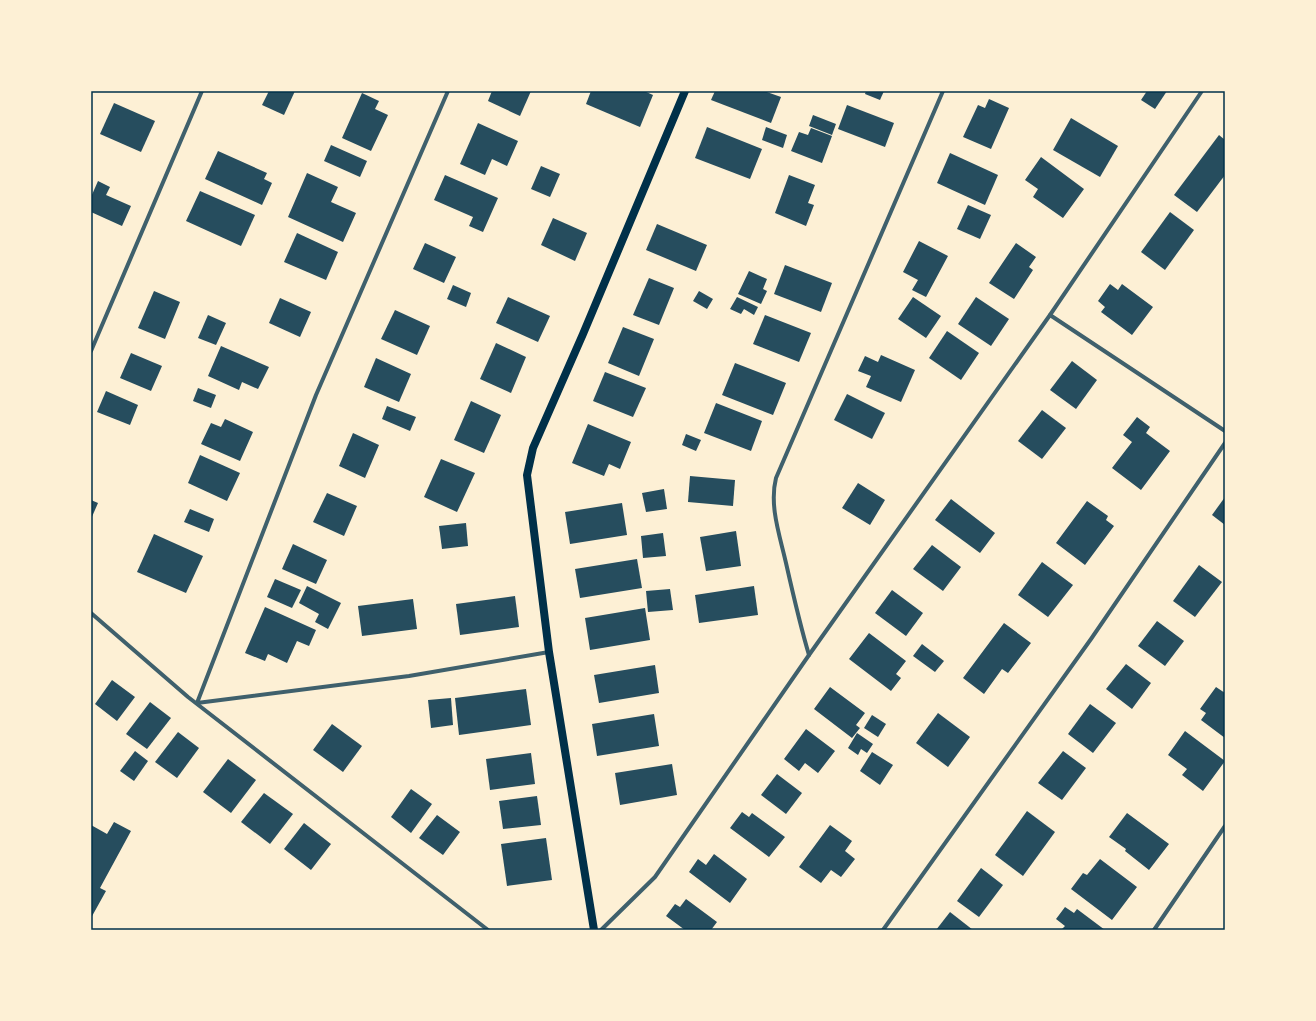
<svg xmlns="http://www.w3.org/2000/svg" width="1316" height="1021" font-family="Overpass,sans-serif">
  <rect width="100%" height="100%" fill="#fdf0d5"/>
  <!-- building -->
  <g fill="#264d5e">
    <path d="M269,91H295L284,115L262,105Z"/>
    <path d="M492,91H531L520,116L488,101Z"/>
    <path d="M591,91H644L653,95L640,127L586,104Z"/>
    <path d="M715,91H764L781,97L771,123L711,100Z"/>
    <path d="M866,91H884L880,100L865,94Z"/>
    <path d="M1147,91H1167L1155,109L1141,100Z"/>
    <path d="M362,93L379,101L375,109L388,115L371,151L342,138Z"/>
    <path d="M989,99L1009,108L991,149L963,137L978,105L985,108Z"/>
    <path d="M114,103L155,121L141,152L100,134Z"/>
    <path d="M847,105L894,123L885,147L838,129Z"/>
    <path d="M813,115L836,124L832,135L809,126Z"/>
    <path d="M1071,118L1118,146L1100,177L1053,150Z"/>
    <path d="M478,123L518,141L507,166L492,159L485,175L460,164Z"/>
    <path d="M707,127L762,149L750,179L695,158Z"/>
    <path d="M766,127L787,135L783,148L762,140Z"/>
    <path d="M811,128L832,136L822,163L791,151L799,132L808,135Z"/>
    <path d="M1219,135L1225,140V175L1197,212L1174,195Z"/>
    <path d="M331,145L367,161L360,177L324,161Z"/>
    <path d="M218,151L267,173L264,179L272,183L262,205L205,179Z"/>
    <path d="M950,153L998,175L985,205L937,183Z"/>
    <path d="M1041,157L1084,189L1063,218L1033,197L1038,189L1025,180Z"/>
    <path d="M541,166L560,174L550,197L531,189Z"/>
    <path d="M307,173L338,187L331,202L356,213L343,242L288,217Z"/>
    <path d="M445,175L498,198L483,232L469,226L473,217L434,200Z"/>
    <path d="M789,175L815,185L808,203L814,205L806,226L775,213Z"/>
    <path d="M98,181L110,187L106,195L131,206L122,226L91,212V197Z"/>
    <path d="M200,191L255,215L241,246L186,221Z"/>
    <path d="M968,205L991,215L980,239L957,229Z"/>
    <path d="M1170,212L1194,230L1165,270L1141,252Z"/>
    <path d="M553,218L587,233L575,261L541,245Z"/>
    <path d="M657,224L707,245L696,271L646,250Z"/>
    <path d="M297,233L338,252L326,280L284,262Z"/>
    <path d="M919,241L948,256L926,297L912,290L918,280L903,272Z"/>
    <path d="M425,243L456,257L444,283L413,269Z"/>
    <path d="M1016,243L1036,257L1029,267L1033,270L1014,299L989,283Z"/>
    <path d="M785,265L832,283L821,312L774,294Z"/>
    <path d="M749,271L767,279L763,289L767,291L761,304L738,294Z"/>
    <path d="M649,278L674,288L659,325L633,315Z"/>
    <path d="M1110,284L1118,290L1122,284L1153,307L1132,335L1101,312L1105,307L1098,301Z"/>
    <path d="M453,285L471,293L466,307L447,299Z"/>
    <path d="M154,291L180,302L165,339L138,328Z"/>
    <path d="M699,291L713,299L707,309L693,301Z"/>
    <path d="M508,297L550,316L538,342L496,323Z"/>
    <path d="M737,297L758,307L754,315L744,309L741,314L730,309Z"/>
    <path d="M913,297L941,316L926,338L898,319Z"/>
    <path d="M976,297L1009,319L991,346L958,324Z"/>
    <path d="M280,298L311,312L300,337L269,323Z"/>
    <path d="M395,310L430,326L417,355L381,339Z"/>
    <path d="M208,315L226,323L216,345L198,338Z"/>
    <path d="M765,315L811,333L799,362L753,344Z"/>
    <path d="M623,327L654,339L639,376L608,363Z"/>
    <path d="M947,331L979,353L961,380L929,358Z"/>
    <path d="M496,343L526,357L511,393L480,379Z"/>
    <path d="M221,346L269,367L258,389L242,382L239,390L208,376Z"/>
    <path d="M131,353L162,366L151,391L120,378Z"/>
    <path d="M881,355L915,370L901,402L866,387L871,376L858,371L865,356L878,362Z"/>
    <path d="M376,358L411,374L399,402L364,387Z"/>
    <path d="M1072,361L1097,380L1076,409L1050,390Z"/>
    <path d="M735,363L786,383L773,415L722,395Z"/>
    <path d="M605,372L646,388L633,417L593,401Z"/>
    <path d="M198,388L216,395L211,408L193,401Z"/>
    <path d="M106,391L138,405L130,425L97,412Z"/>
    <path d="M847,394L885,413L872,439L834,420Z"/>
    <path d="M471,401L501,415L484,453L454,440Z"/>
    <path d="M716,403L762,421L751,451L704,433Z"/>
    <path d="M387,406L416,417L410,431L382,419Z"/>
    <path d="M1042,410L1066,428L1042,459L1018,441Z"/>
    <path d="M1137,417L1150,427L1146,433L1170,451L1141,490L1112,468L1132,442L1123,435Z"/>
    <path d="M225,419L253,432L240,461L201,444L211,423L221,427Z"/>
    <path d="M588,424L631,442L620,469L609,464L604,476L572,463Z"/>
    <path d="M353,433L379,445L365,478L339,466Z"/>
    <path d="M686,434L701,440L696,451L682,445Z"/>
    <path d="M200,455L240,473L227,501L188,483Z"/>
    <path d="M441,459L475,473L457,512L424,497Z"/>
    <path d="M690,476L735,480L733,506L688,502Z"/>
    <path d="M858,483L885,500L870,525L842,508Z"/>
    <path d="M664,489L667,509L646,512L642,493Z"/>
    <path d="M327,493L357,506L344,536L313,522Z"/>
    <path d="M1225,497V525L1212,515Z"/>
    <path d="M951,499L995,533L980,553L935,520Z"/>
    <path d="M91,500L98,503L91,519Z"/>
    <path d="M1087,501L1108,516L1106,520L1114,526L1085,565L1056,543Z"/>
    <path d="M622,503L627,535L570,544L565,512Z"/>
    <path d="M190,509L214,519L209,532L184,522Z"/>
    <path d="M466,523L468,546L442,549L439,526Z"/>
    <path d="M736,531L741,566L706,571L700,537Z"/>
    <path d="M663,533L666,556L643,558L641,536Z"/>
    <path d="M154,534L203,556L186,593L137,572Z"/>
    <path d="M293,544L327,560L316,584L282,569Z"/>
    <path d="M932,545L961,567L943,591L913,569Z"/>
    <path d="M637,559L642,588L580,598L575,569Z"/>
    <path d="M1042,562L1073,585L1048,617L1018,595Z"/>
    <path d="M1199,565L1222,582L1195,617L1173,601Z"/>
    <path d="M275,579L301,590L292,608L267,597Z"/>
    <path d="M307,586L341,603L328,629L315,622L319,614L299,603Z"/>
    <path d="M754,586L758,615L699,623L695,595Z"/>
    <path d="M670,589L673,610L648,612L646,591Z"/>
    <path d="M892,590L923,613L906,636L875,613Z"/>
    <path d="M515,596L519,627L460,635L456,604Z"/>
    <path d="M413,599L417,629L362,636L358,606Z"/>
    <path d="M265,607L316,630L309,646L297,641L287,663L268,654L265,661L245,653Z"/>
    <path d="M645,608L650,640L590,650L585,618Z"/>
    <path d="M1157,621L1184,641L1165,666L1138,646Z"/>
    <path d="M1004,623L1031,643L1008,673L1002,669L984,694L963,678Z"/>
    <path d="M869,633L906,661L896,674L901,678L891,691L849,659Z"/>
    <path d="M922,644L944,661L935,672L913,656Z"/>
    <path d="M1126,664L1151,683L1132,709L1106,689Z"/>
    <path d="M655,665L659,693L599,703L594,675Z"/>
    <path d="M112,680L135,697L117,721L95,704Z"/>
    <path d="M830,687L865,713L856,725L860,728L852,738L814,709Z"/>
    <path d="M1216,687L1225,693V738L1201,720L1206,713L1200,709Z"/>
    <path d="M526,689L531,725L459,735L455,698Z"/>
    <path d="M451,698L453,725L431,728L428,700Z"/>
    <path d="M150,702L171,718L147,749L126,734Z"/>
    <path d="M1090,704L1116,723L1093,753L1068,734Z"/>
    <path d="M938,713L970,737L948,767L916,743Z"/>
    <path d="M654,714L659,746L597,756L592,724Z"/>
    <path d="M872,715L886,724L878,737L864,728Z"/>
    <path d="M332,724L362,746L343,772L313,750Z"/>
    <path d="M806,729L835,751L818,773L805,763L799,771L784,759Z"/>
    <path d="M1185,731L1225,761L1203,791L1182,775L1187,769L1168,755Z"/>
    <path d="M178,732L199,748L177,778L155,762Z"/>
    <path d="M857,733L873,744L867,753L861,749L858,755L848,748Z"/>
    <path d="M135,751L148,761L134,781L120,771Z"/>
    <path d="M1063,751L1086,768L1062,800L1038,783Z"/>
    <path d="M872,752L893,765L880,785L860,771Z"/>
    <path d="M531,753L535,784L490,790L486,759Z"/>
    <path d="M228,759L256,780L231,813L203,792Z"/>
    <path d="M672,764L677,795L620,805L615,773Z"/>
    <path d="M777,774L802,793L786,814L761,795Z"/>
    <path d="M411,789L432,804L411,833L391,817Z"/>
    <path d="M264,793L293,814L270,844L241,822Z"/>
    <path d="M537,796L541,825L503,829L499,801Z"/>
    <path d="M1027,811L1055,832L1023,876L995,855Z"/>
    <path d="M742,812L749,817L752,813L785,837L769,857L730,828Z"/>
    <path d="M1127,813L1169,844L1149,870L1125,851L1126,849L1109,837Z"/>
    <path d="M437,815L460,832L443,855L419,838Z"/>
    <path d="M114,822L131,831L100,888L106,891L91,918V825L107,834Z"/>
    <path d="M304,823L331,844L311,870L284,849Z"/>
    <path d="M830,825L852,841L845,851L855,859L841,877L831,870L821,883L799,867Z"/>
    <path d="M546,838L552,880L507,886L501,844Z"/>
    <path d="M714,854L747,879L730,903L689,872L698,859L706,865Z"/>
    <path d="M1100,859L1137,887L1112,920L1071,889L1083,873L1087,875Z"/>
    <path d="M981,868L1003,885L979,917L957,901Z"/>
    <path d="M686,899L717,922L711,930H685L666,916L675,904L680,907Z"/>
    <path d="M1065,907L1074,913L1077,909L1105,930H1061L1065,926L1056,919Z"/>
    <path d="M950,912L973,930H936Z"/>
  </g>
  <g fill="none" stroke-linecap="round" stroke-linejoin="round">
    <!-- minor -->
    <g stroke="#3f606c" stroke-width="4">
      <path d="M448,91L316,395L197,703L409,676L549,652"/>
      <path d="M1050,315L1225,431"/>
      <path d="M91,351L202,91"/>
      <path d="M91,613L188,697L488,930"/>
      <path d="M809,655C800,625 793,594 786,563C780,536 769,506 776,478L943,91"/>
      <path d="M601,930L655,877L809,655L1050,315L1202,91"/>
      <path d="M883,930L1091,639L1225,443"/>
      <path d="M1154,930L1225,826"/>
    </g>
    <!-- secondary -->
    <path stroke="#003049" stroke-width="8" d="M594,930L549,652L527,475L533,448L583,334L685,91"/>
  </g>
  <!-- border -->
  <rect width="1316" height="1021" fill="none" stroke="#fdf0d5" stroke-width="184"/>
  <rect x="92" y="92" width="1132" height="837" fill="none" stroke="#003049" stroke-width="1.5"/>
</svg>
